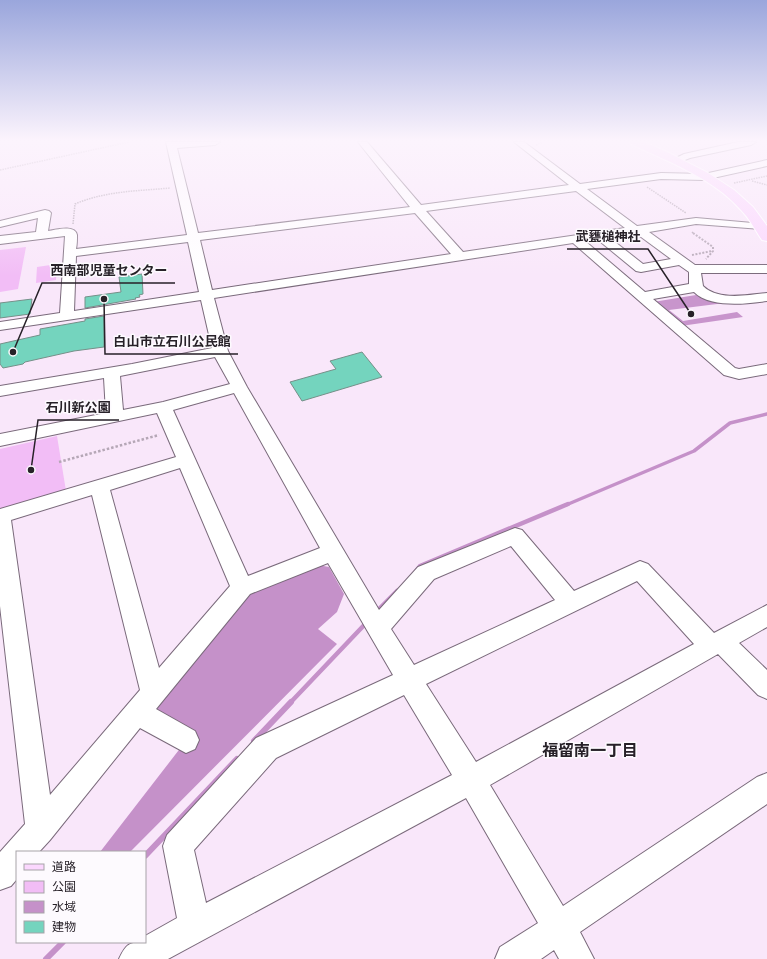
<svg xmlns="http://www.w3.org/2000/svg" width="767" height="959" font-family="'PT Sans Narrow','Noto Sans JP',sans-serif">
  <rect width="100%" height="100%" fill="#f9e7fa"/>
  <!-- green -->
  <g fill="#f2bdf6">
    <path d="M26,247L18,289L0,292V250Z"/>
    <path d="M57,264L56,280L36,283L37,267Z"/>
    <path d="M57,436L66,491L0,511V449Z"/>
  </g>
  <!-- forest -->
  <path fill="#c895cc" d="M696,295L725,303L669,310L683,321L737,312L743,317L681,326L653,302Z"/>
  <!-- water -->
  <path fill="#c591c9" d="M318,565L329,567L344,594L337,612L318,629L337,644L130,852H100L192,733L158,712L154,706L240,599L259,589Z"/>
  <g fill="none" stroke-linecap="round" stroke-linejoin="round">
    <!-- stream-far2 -->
    <path stroke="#c591c9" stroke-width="3.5" d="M566,505L694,451L730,423L767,414"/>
    <!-- stream-far1 -->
    <g stroke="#c591c9" stroke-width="4.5">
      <path d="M417,570L420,566L568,504"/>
      <path d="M375,613L397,591"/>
      <path d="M290,703L368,621"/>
    </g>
    <!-- stream -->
    <g stroke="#c591c9" stroke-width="6">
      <path d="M254,741L291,702"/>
      <path d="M145,856L237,759"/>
      <path d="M46,959L63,942"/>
    </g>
  </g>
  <!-- building -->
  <g fill="#74d4be" stroke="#759089">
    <path d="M142,274L143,294L139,295L140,297L135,298L136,299L85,308V297L121,292L119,277Z"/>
    <path d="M32,299L30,314L0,318V303Z"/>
    <path d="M104,316V347L74,351L25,362L23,364L3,368L0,364V344L40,335V329L85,321V319Z"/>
    <path d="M362,352L382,377L302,401L290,382L336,369L330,361Z"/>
  </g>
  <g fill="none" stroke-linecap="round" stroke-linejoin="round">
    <defs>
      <g id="minor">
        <path d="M166,142H220L215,145L177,148L198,233L410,207L358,142H367L421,205L569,185L514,142H524L580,184L661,173L704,174L767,160V166L704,180L661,179L587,189L637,226L696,218L765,224L767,226L765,228L761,229L696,224L649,232L695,265H767V273H701L703,286C718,301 748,295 767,293V301C746,304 710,308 694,292L653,299L735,368L739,369L767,364V374L739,379L724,375L573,243L214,298L228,351L247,387L379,610L418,567L515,528L522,530L574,591L640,561L648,564L714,633L767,605V627L739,643L767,670V699L758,695L718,654L490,785L563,906L757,777L767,773V804L580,932L594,959H559L554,950L541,959H495L500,947L538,923L466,798L168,959H119C126,944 129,942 145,942V936L177,918L163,846L167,835L256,738L393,675L328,563L250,594L156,709L195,731L199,740L195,749L186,753L140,728L50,840L39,852H17V879L11,886L0,890V852L25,824L0,606V509L176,457L157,413L0,446V434L106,413L104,378L0,396V386L132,364L212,348L201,300L0,330V322L60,313L65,236L0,244V236L36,232L38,218L0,227V221L45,210L49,211L51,213L48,231C55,230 75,224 77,235C77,240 77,244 76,249L187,235ZM576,191L625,228L463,252L426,211ZM415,213L451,254L212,290L200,240ZM634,234H637L671,259L643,264L610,238ZM597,239L636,271L641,272L679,265L689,272V284L645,292L585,241ZM188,242L199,292L74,311L76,256ZM215,357L230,384L163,402L123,410L120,376ZM234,393L320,548L248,576L173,410ZM180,468L230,586L159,668L110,490ZM92,495L140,690L50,795L11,520ZM511,546L555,600L414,665L391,629L434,579ZM637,581L694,644L476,762L426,684ZM404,695L452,775L206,903L194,850L276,758Z"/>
        <path d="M738,142H756L751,145L690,158L675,164L670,161L684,154Z"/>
      </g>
      <path id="major" d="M630,142H644L667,152L708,173L734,190L753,207L767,226V241L762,240C755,230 750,219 741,210C713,178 669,162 631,144Z"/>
    </defs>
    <!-- minor casing -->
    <use href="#minor" stroke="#7a6a7b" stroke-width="2"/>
    <!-- major casing -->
    <use href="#major" stroke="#fff" stroke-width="2"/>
    <!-- path-far2 -->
    <g stroke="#b5a7b6" stroke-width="1.5" stroke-dasharray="1.5 1" stroke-linecap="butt">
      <path d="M536,145L543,142"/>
      <path d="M0,170L129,142"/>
      <path d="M752,181L767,185"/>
      <path d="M734,183L767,176"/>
      <path d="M647,187L686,213"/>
      <path d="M73,224L75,204C105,191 138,191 170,188"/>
      <path d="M692,232L694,234"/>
    </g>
    <!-- path-far1 -->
    <g stroke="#b5a7b6" stroke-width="2" stroke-dasharray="2 1.5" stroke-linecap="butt">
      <path d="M693,233L713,247V251L706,259"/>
      <path d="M692,255L712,251"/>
    </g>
    <!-- path -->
    <path stroke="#b5a7b6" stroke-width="2.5" stroke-dasharray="2.5 2" stroke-linecap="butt" d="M59,462L159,435"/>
    <!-- minor -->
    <use href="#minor" fill="#fff" fill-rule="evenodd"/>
    <!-- major -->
    <use href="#major" fill="#fbd7fe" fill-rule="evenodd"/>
  </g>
  <!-- sky -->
  <linearGradient id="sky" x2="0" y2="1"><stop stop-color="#9aa6dc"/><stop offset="0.51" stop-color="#fcf4fd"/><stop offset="1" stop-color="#fcf4fd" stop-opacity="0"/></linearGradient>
  <rect width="767" height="276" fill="url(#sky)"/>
  <g text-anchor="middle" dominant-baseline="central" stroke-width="3" stroke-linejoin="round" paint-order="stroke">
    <!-- near-neighbourhood labels -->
    <g font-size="16" font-weight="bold" fill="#272128" stroke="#fdfafe">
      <text x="590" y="750">福留南一丁目</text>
    </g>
  </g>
  <!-- callouts -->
  <path fill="none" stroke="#272128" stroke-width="1.5" d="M691 314L648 249H567M13 352L42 283H175M104 299L105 354H238M31 470L38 420H119"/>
  <g fill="#272128" stroke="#fdfafe" stroke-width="1.5">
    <circle cx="691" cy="314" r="4"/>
    <circle cx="13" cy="352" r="4"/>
    <circle cx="104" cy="299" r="4"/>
    <circle cx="31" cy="470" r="4"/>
  </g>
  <g font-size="13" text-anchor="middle" font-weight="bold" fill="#272128" stroke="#fdfafe" stroke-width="3" stroke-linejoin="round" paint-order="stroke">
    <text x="608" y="241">武甕槌神社</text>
    <text x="109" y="275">西南部児童センター</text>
    <text x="172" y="346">白山市立石川公民館</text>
    <text x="78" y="412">石川新公園</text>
  </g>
  <!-- legend -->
  <rect x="16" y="851" width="130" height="92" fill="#fdfafe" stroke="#a7a3a8"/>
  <rect x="24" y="864" width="20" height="6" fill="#fbd7fe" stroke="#a7a3a8"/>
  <text x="52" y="871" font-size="12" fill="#272128">道路</text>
  <rect x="24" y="881" width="20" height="12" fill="#f2bdf6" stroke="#a7a3a8"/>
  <text x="52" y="891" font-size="12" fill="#272128">公園</text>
  <rect x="24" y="901" width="20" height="12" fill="#c591c9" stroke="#a7a3a8"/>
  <text x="52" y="911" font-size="12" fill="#272128">水域</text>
  <rect x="24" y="921" width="20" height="12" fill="#74d4be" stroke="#a7a3a8"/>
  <text x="52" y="931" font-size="12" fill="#272128">建物</text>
</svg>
